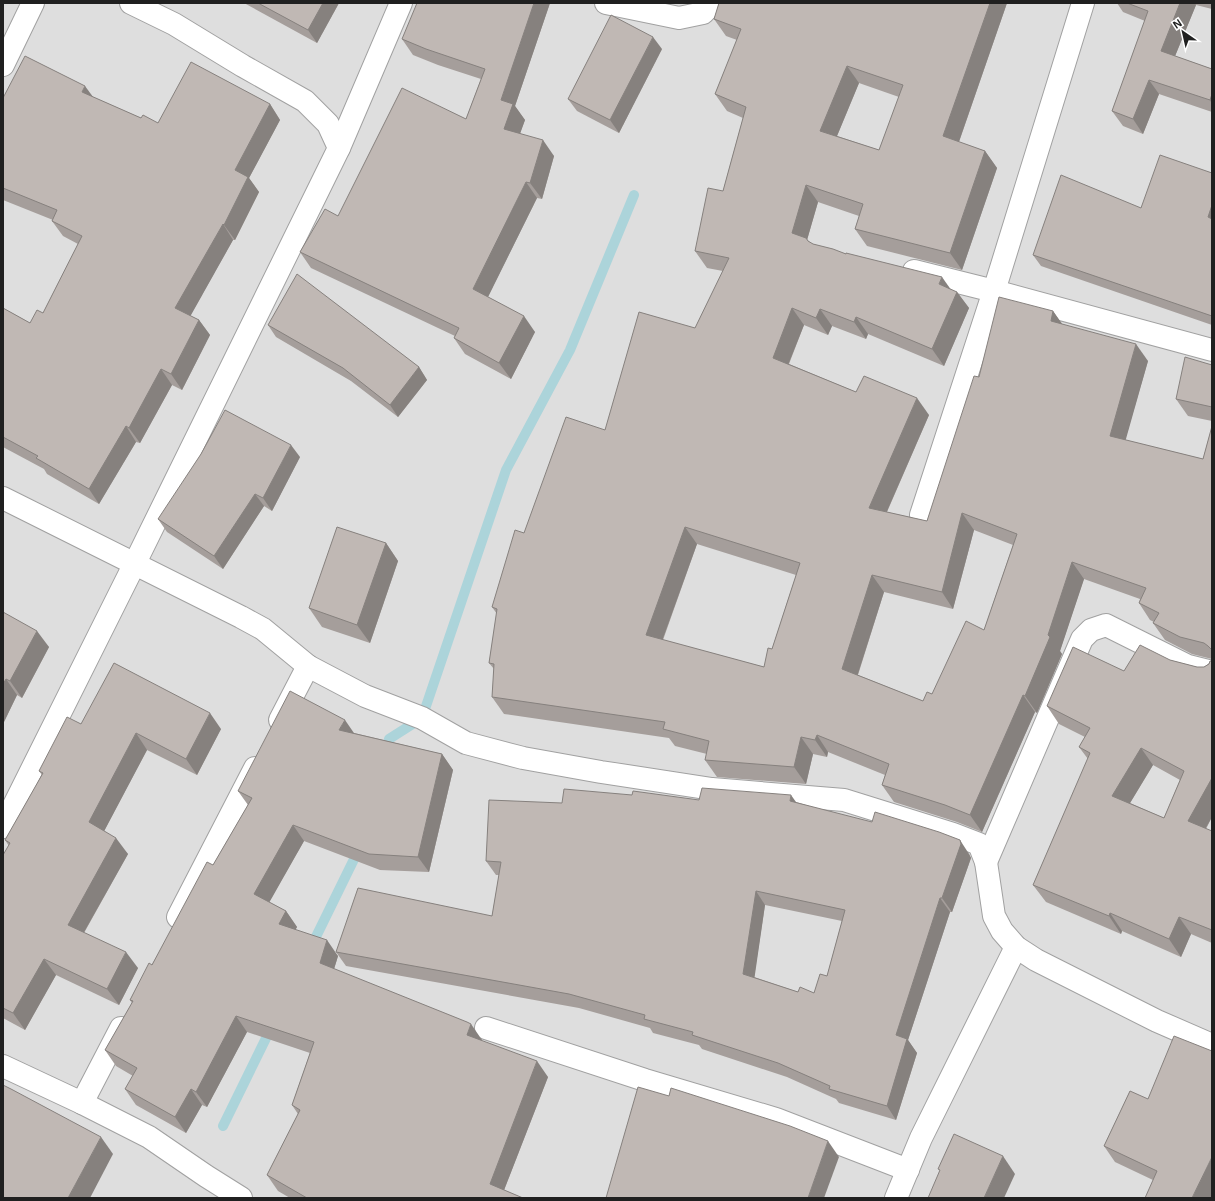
<svg xmlns="http://www.w3.org/2000/svg" width="1215" height="1201" font-family="Helvetica,sans-serif">
  <rect width="100%" height="100%" fill="#f0ede8"/>
  <!-- residential -->
  <rect fill="#dedede" x="3" y="3" width="1209" height="1195"/>
  <g fill="none" stroke-linecap="round" stroke-linejoin="round">
    <!-- stream -->
    <g stroke="#acd4da" stroke-width="10">
      <path d="M385,754L389,739L422,718L506,470L570,350L634,195"/>
      <path d="M310,949L359,849"/>
      <path d="M223,1126L272,1026"/>
    </g>
    <defs>
      <g id="minor">
        <path d="M606,3L679,18L703,13L713,3"/>
        <path d="M3,65L33,3"/>
        <path d="M339,148L401,3"/>
        <path d="M914,271L994,291L1212,350"/>
        <path d="M3,498L241,617L263,629L308,666L365,696L422,718L466,743L523,758L601,772L712,789L844,800L953,834L979,844L986,862L994,916L1002,931L1016,947L1036,960L1157,1021L1212,1045"/>
        <path d="M921,515L994,291L1083,3"/>
        <path d="M280,720L308,666"/>
        <path d="M3,827L135,563L339,148L328,124L305,101L243,66L174,24L131,3"/>
        <path d="M986,862L1082,639L1091,630L1106,625L1188,666L1212,672"/>
        <path d="M178,917L255,768"/>
        <path d="M486,1028L645,1080L776,1119L908,1170"/>
        <path d="M3,1066L82,1103L149,1137L206,1176L241,1198"/>
        <path d="M82,1103L121,1028"/>
        <path d="M896,1198L921,1138L1016,947"/>
      </g>
    </defs>
    <!-- minor casing -->
    <use href="#minor" stroke="#a1a1a1" stroke-width="24"/>
    <!-- minor -->
    <use href="#minor" stroke="#fff" stroke-width="22"/>
  </g>
  <!-- wall -->
  <g fill="#a59e9b" fill-rule="evenodd">
    <path d="M244,3H339L317,43Z"/>
    <path d="M550,3L515,106L525,120L520,133L554,156L542,199L537,198L488,297L535,332L511,379L465,354L454,338L455,336L311,268L300,252L338,216L466,119L481,79L438,65L413,55L402,39Z"/>
    <path d="M719,3H1007L959,142L985,151L997,168L962,270L867,246L855,229L859,216L818,202L807,240L808,241L813,244L846,254L957,292L969,308L944,366L868,334L866,339L832,326L828,335L804,325L789,364L856,392L929,415L887,512L927,521L979,377L1053,311L1062,324L1148,361L1125,440L1203,459L1212,426V659L1192,654L1165,640L1153,623L1154,622L1150,620L1139,603L1140,599L1084,579L1060,651L1062,654L1037,713L1035,712L982,832L957,822L894,802L882,785L885,775L828,752L827,757L813,754L806,784L717,777L705,760L707,754L675,746L669,738L504,714L492,697L494,669L489,663L497,614L492,607L524,533L605,430L695,328L723,271L707,268L695,251L723,191L743,118L727,111L715,94L737,40L726,36L714,19ZM859,83L899,97L879,150L837,136ZM974,530L1013,545L984,630L932,694L923,701L858,675L884,592L953,609ZM697,544L796,575L772,649L764,667L663,640Z"/>
    <path d="M1117,3H1212V9L1196,5L1175,56L1212,69V112L1159,94L1143,134L1123,126L1112,111L1145,21L1123,12Z"/>
    <path d="M662,49L619,133L577,111L568,99Z"/>
    <path d="M93,97L141,118L158,123L270,104L280,120L249,178L259,192L235,240H233L190,316L199,320L210,335L182,390L172,385L140,443L136,442L99,504L47,474L44,469L3,447V308L30,323L43,313L78,244L63,236L52,221L53,220L3,200V98Z"/>
    <path d="M1212,173V325L1041,266L1033,255L1141,208Z"/>
    <path d="M268,325L419,367L427,380L398,417L351,381L276,337Z"/>
    <path d="M1212,365V421L1188,416L1176,399Z"/>
    <path d="M300,457L272,511L264,506L223,569L167,532L158,519Z"/>
    <path d="M386,543L398,561L370,643L322,627L309,608Z"/>
    <path d="M3,612L49,647L22,698L17,695L3,724Z"/>
    <path d="M1170,660L1197,667H1204L1212,661V817L1206,829L1212,831V943L1191,934L1181,957L1122,931L1121,934L1046,902L1033,885L1088,759L1079,747L1085,737L1059,724L1047,706L1124,671ZM1153,765L1180,780L1164,818L1130,803Z"/>
    <path d="M81,724L221,729L197,775L147,750L104,831L128,854L84,933L138,968L119,1005L56,975L25,1030L3,1018V855L9,846L5,840L42,775L39,771Z"/>
    <path d="M354,733L442,754L453,770L429,872L380,870L304,841L269,902L286,911L297,927L295,930L338,956L334,969L482,1040V1041L548,1077L504,1190L523,1198H290L278,1191L267,1175L298,1114L292,1105L310,1053L247,1032L207,1107L202,1105L186,1133L136,1105L125,1089L133,1076L116,1066L105,1050L132,1003L130,1000L213,865L248,805L238,791Z"/>
    <path d="M699,800L796,802L969,854L971,858L952,912H950L908,1040L917,1053L896,1120L839,1103L836,1099L787,1077L702,1049L699,1045L653,1033L650,1028L579,1008L346,966L336,952L492,916L499,875H496L486,861L562,803ZM765,905L842,921L827,976L814,993L798,992L754,977Z"/>
    <path d="M1130,1091L1211,1198L1153,1180L1115,1162L1104,1146Z"/>
  </g>
  <!-- shaded-wall -->
  <g fill="#86817e">
    <path d="M323,3H339L317,43L308,30Z"/>
    <path d="M534,3H550L515,106L525,120L516,145L504,129L501,100Z"/>
    <path d="M990,3H1007L955,153L943,136Z"/>
    <path d="M1180,3H1195L1196,5L1171,66L1161,51Z"/>
    <path d="M653,37L662,49L619,133L610,120Z"/>
    <path d="M847,66L859,83L832,148L820,131Z"/>
    <path d="M1149,80L1159,94L1143,134L1133,119Z"/>
    <path d="M85,86L96,101L82,92Z"/>
    <path d="M1212,94V104L1210,100Z"/>
    <path d="M270,104L280,120L249,178L259,192L235,240L224,225L235,170Z"/>
    <path d="M543,140L554,156L542,199L530,183Z"/>
    <path d="M985,151L997,168L962,270L950,253Z"/>
    <path d="M526,182L537,198L484,305L473,289Z"/>
    <path d="M806,185L818,202L807,240L792,233Z"/>
    <path d="M1212,205V223L1208,217Z"/>
    <path d="M223,224L233,240L186,324L175,308Z"/>
    <path d="M942,277L954,294L939,284Z"/>
    <path d="M957,292L969,308L944,366L932,349Z"/>
    <path d="M792,308L804,325L784,375L773,358Z"/>
    <path d="M820,309L832,326L828,335L816,318Z"/>
    <path d="M1053,311L1065,328L1051,321Z"/>
    <path d="M524,316L535,332L511,379L499,363Z"/>
    <path d="M856,317L868,334L866,339L854,322Z"/>
    <path d="M199,320L210,335L182,390L171,374Z"/>
    <path d="M1136,344L1148,361L1122,453L1110,436Z"/>
    <path d="M419,367L427,380L398,417L390,405Z"/>
    <path d="M161,369L172,385L140,443L129,428Z"/>
    <path d="M917,398L929,415L881,525L869,508Z"/>
    <path d="M126,426L136,442L99,504L89,489Z"/>
    <path d="M291,445L300,457L272,511L263,498Z"/>
    <path d="M255,494L264,506L223,569L214,556Z"/>
    <path d="M962,513L974,530L953,609L942,592Z"/>
    <path d="M685,527L697,544L658,652L646,635Z"/>
    <path d="M386,543L398,561L370,643L357,625Z"/>
    <path d="M1072,562L1084,579L1060,651L1062,654L1037,713L1025,696L1048,635Z"/>
    <path d="M872,575L884,592L854,686L842,669Z"/>
    <path d="M37,631L49,647L22,698L10,681Z"/>
    <path d="M6,679L17,695L3,724V684Z"/>
    <path d="M1023,695L1035,712L982,832L970,815Z"/>
    <path d="M210,713L221,729L197,775L186,759Z"/>
    <path d="M345,720L356,736L339,730Z"/>
    <path d="M136,733L147,750L100,839L89,822Z"/>
    <path d="M817,735L828,752L827,757L815,740Z"/>
    <path d="M801,737L813,754L806,784L794,767Z"/>
    <path d="M1141,748L1153,765L1124,813L1112,796Z"/>
    <path d="M442,754L453,770L429,872L418,857Z"/>
    <path d="M1212,778V817L1200,838L1188,821Z"/>
    <path d="M791,795L801,809L790,801Z"/>
    <path d="M293,825L304,841L265,910L254,894Z"/>
    <path d="M116,838L128,854L79,941L68,925Z"/>
    <path d="M960,840L969,854L971,858L952,912L942,898Z"/>
    <path d="M756,891L765,905L753,988L743,974Z"/>
    <path d="M940,898L950,912L908,1040L917,1053L896,1120L887,1106L896,1035Z"/>
    <path d="M286,911L297,927L290,940L279,924Z"/>
    <path d="M1110,913L1122,931L1121,934L1109,916Z"/>
    <path d="M1179,917L1191,934L1181,957L1169,939Z"/>
    <path d="M327,940L338,956L331,979L320,963Z"/>
    <path d="M126,952L138,968L119,1005L107,989Z"/>
    <path d="M44,959L56,975L25,1030L13,1013Z"/>
    <path d="M236,1016L247,1032L207,1107L196,1092Z"/>
    <path d="M471,1024L482,1040L478,1051L467,1035Z"/>
    <path d="M537,1061L548,1077L501,1198L490,1184Z"/>
    <path d="M191,1089L202,1105L186,1133L175,1117Z"/>
    <path d="M101,1137L113,1154L90,1198H68Z"/>
    <path d="M828,1141L839,1157L824,1198H808Z"/>
    <path d="M1003,1156L1015,1174L1004,1198H984Z"/>
    <path d="M1212,1157V1196L1211,1198H1192Z"/>
  </g>
  <!-- building -->
  <g fill="#c0b8b4" stroke="#86817e" fill-rule="evenodd">
    <path d="M258,3H323L308,30Z"/>
    <path d="M417,3H534L501,100L513,104L504,129L543,140L530,183L526,182L473,289L524,316L499,363L454,338L459,328L300,252L325,209L338,216L402,88L466,119L485,69L426,49L402,39Z"/>
    <path d="M719,3H990L943,136L985,151L950,253L855,229L863,204L806,185L792,233L806,238L808,241L813,244L833,249L846,254V253L942,277L939,284L957,292L932,349L856,317L854,322L820,309L816,318L792,308L773,358L856,392L864,376L917,398L869,508L927,521L974,376L979,377L999,297L1053,311L1051,321L1136,344L1110,436L1203,459L1212,426V647L1211,649L1208,646L1204,643L1180,637L1153,623L1159,613L1139,603L1146,588L1072,562L1048,635L1050,637L1025,696L1023,695L970,815L945,805L882,785L889,764L817,735L815,740L801,737L794,767L705,760L709,741L663,729L665,722L492,697L494,664L489,663L497,609L492,607L515,530L524,533L566,417L605,430L639,312L695,328L729,258L695,251L708,188L723,191L746,107L715,94L741,29L714,19ZM847,66L903,85L879,150L820,131ZM962,513L1017,534L984,630L966,621L932,694L927,692L923,701L842,669L872,575L942,592ZM685,527L800,563L772,649L768,648L764,667L646,635Z"/>
    <path d="M1127,3H1180L1161,51L1212,69V94L1210,100L1149,80L1133,119L1112,111L1148,11Z"/>
    <path d="M611,15L653,37L610,120L568,99Z"/>
    <path d="M25,56L85,86L82,92L141,118L143,115L158,123L191,62L270,104L235,170L248,177L224,225L223,224L175,308L199,320L171,374L161,369L129,428L126,426L89,489L36,458L38,456L3,437V308L30,323L37,310L43,313L82,236L52,221L57,210L3,188V98Z"/>
    <path d="M1160,155L1212,173V205L1208,217L1212,219V316L1033,255L1061,175L1141,208Z"/>
    <path d="M297,274L419,367L390,405L343,368L268,325Z"/>
    <path d="M1185,357L1212,365V407L1176,399Z"/>
    <path d="M225,410L291,445L263,498L255,494L214,556L158,519L201,454Z"/>
    <path d="M337,527L386,543L357,625L309,608Z"/>
    <path d="M3,612L37,631L10,681L6,679L3,684Z"/>
    <path d="M1140,645L1170,660L1197,667H1204L1209,664L1210,661H1212V778L1188,821L1212,831V930L1179,917L1169,939L1110,913L1109,916L1033,885L1090,753L1079,747L1090,728L1047,706L1073,647L1124,671ZM1141,748L1184,771L1164,818L1112,796Z"/>
    <path d="M114,663L210,713L186,759L136,733L89,822L116,838L68,925L126,952L107,989L44,959L13,1013L3,1008V855L10,843L5,840L43,773L39,771L67,717L81,724Z"/>
    <path d="M290,691L345,720L339,730L442,754L418,857L369,854L293,825L254,894L286,911L279,924L327,940L320,963L467,1022L471,1024L467,1035L537,1061L490,1184L523,1198H307L267,1175L300,1110L292,1105L314,1042L236,1016L196,1092L191,1089L175,1117L125,1089L137,1068L105,1050L133,1001L130,1000L149,963L152,965L207,862L213,865L252,798L238,791Z"/>
    <path d="M702,788L791,795L790,801L872,822L875,812L939,832L960,840L961,844L942,898H940L896,1035L907,1039L887,1106L829,1089L830,1086L778,1063L692,1035L693,1032L644,1019L645,1015L569,994L336,952L358,888L492,916L501,862L486,861L489,800L562,803L564,789L632,795L633,791L699,800ZM756,891L845,910L827,976L820,974L814,993L800,987L798,992L743,974Z"/>
    <path d="M1174,1036L1212,1051V1157L1192,1198H1145L1157,1171L1104,1146L1130,1091L1148,1099Z"/>
    <path d="M3,1085L11,1089L101,1137L68,1198H3Z"/>
    <path d="M638,1087L669,1096L671,1088L790,1126L828,1141L808,1198H606Z"/>
    <path d="M954,1134L1003,1156L984,1198H928L940,1170L938,1169Z"/>
  </g>
  <!-- border -->
  <rect width="1215" height="1201" fill="none" stroke="#202020" stroke-width="8"/>
  <!-- north arrow -->
  <g transform="translate(1183 32) rotate(326)" stroke="#ffffff" stroke-width="3" paint-order="stroke">
  <path d="M0-3L7 15L0 10L-7 15Z" fill="#202020"/>
  <text y="-6" font-size="11" font-weight="bold" text-anchor="middle" fill="#202020">N</text>
  </g>
</svg>
